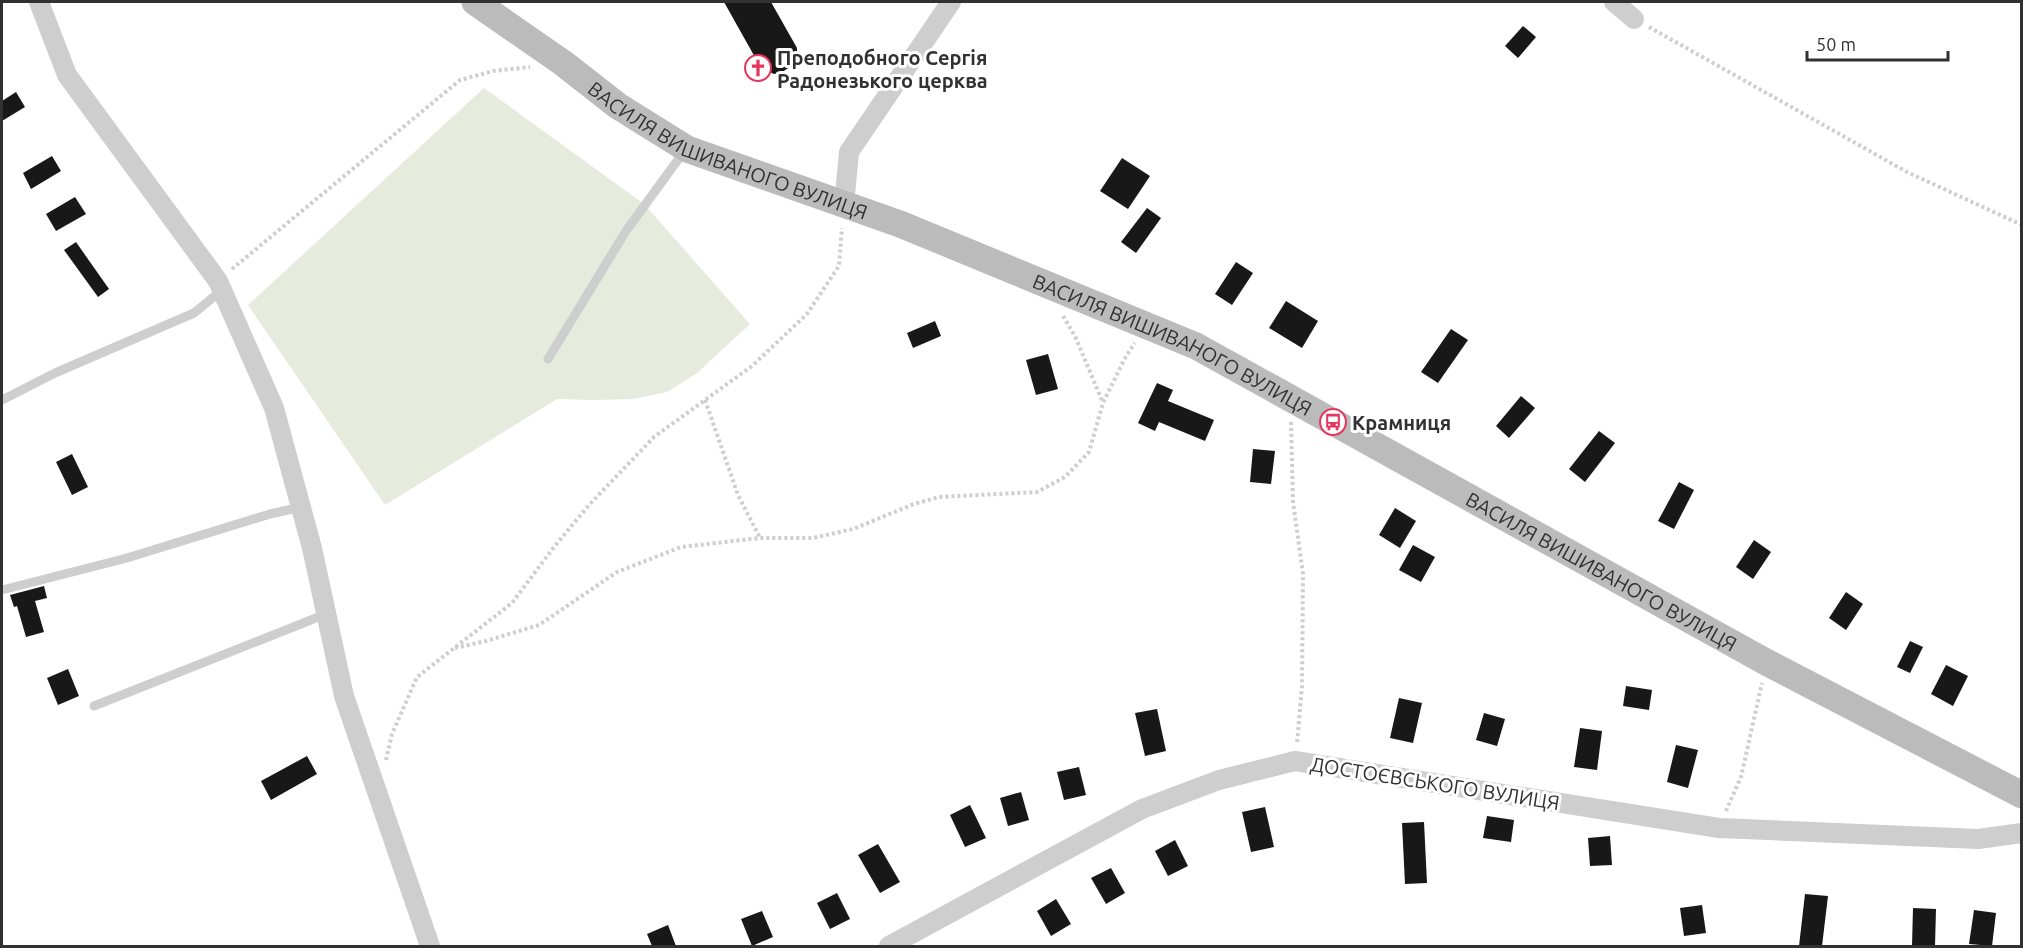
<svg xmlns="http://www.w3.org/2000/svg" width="2023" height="948" font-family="Ubuntu,sans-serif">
  <rect width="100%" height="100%" fill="#fff"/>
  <!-- green -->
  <path fill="#e6ebdd" d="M484,88L644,204L750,324L697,373L667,392L633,399L594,400L557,399L385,505L248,305Z"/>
  <!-- building -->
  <g fill="#181818">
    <path d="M724,2H771L797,48V56L794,64L781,73L774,74L761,68Z"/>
    <path d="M1523,26L1536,37L1518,58L1505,46Z"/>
    <path d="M16,92L25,107L2,121V101Z"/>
    <path d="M52,156L61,171L31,189L23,173Z"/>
    <path d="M1122,158L1150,176L1128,209L1100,191Z"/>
    <path d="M75,197L86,214L56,231L46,214Z"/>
    <path d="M1147,208L1161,218L1136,253L1121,242Z"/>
    <path d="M76,242L109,289L98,297L64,250Z"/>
    <path d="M1236,262L1253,273L1232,305L1215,294Z"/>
    <path d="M1286,301L1318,321L1302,348L1269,328Z"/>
    <path d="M935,321L941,336L913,348L907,333Z"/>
    <path d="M1451,329L1468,340L1438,383L1421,372Z"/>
    <path d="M1048,354L1058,389L1036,395L1026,360Z"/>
    <path d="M1157,383L1173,390L1168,401L1214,420L1205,441L1159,422L1155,431L1138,423Z"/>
    <path d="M1521,396L1535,408L1509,438L1496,426Z"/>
    <path d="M1599,431L1615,443L1585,482L1569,469Z"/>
    <path d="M1253,449L1275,451L1271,484L1250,482Z"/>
    <path d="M72,454L88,487L72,495L56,462Z"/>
    <path d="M1679,482L1694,490L1674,529L1658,521Z"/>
    <path d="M1395,508L1416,521L1400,548L1379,535Z"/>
    <path d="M1754,540L1771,552L1753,579L1736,567Z"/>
    <path d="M1413,545L1435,557L1421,582L1399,570Z"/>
    <path d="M44,586L47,598L35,601L44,632L26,637L17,606L14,607L10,595Z"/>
    <path d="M1846,592L1863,604L1846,630L1829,618Z"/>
    <path d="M1910,641L1923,647L1910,673L1897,667Z"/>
    <path d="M1946,665L1968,676L1953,706L1931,694Z"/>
    <path d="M68,669L79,696L58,705L47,678Z"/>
    <path d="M1626,686L1652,690L1649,710L1623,706Z"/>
    <path d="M1399,698L1422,703L1413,743L1390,738Z"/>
    <path d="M1157,709L1166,751L1145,756L1135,713Z"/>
    <path d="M1484,713L1505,719L1497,746L1476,740Z"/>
    <path d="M1580,728L1602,731L1597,770L1574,767Z"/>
    <path d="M1676,745L1698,750L1688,788L1667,782Z"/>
    <path d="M307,756L317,774L271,800L261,781Z"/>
    <path d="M1079,767L1086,795L1064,800L1057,772Z"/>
    <path d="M1021,792L1029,820L1008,826L1000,798Z"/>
    <path d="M970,805L986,838L965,847L950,815Z"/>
    <path d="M1265,807L1274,847L1251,852L1242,812Z"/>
    <path d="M1487,816L1514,820L1511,842L1483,838Z"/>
    <path d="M1424,822L1427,883L1405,884L1402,823Z"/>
    <path d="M1610,836L1612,865L1590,866L1588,838Z"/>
    <path d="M1175,840L1188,866L1168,876L1155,851Z"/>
    <path d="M878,844L900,882L880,893L858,855Z"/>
    <path d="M1111,868L1125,893L1106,904L1091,878Z"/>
    <path d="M837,893L850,919L830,929L817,903Z"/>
    <path d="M1805,894L1828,896L1822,946H1799Z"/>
    <path d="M1056,899L1071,924L1051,936L1037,911Z"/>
    <path d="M1702,905L1706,933L1684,936L1680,908Z"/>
    <path d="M1913,908L1936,909L1935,946H1912Z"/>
    <path d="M1974,910L1996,913L1992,946L1969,944Z"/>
    <path d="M762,911L773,937L752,946L741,919Z"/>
    <path d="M668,925L676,946H652L647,934Z"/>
  </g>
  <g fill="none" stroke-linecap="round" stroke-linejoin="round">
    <!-- path -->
    <g stroke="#cecece" stroke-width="4" stroke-dasharray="3 3" stroke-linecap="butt">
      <path d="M1649,27L1907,172L2022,225"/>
      <path d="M232,269L460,80L493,71L530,67"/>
      <path d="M1063,316L1075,336L1103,403"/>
      <path d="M705,400L738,495L760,538"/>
      <path d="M1291,422L1293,502L1303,574L1302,686L1297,744"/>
      <path d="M455,648L486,641L539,625L617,572L681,547L760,538H813L853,529L914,504L939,497L1037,492L1065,477L1089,452L1103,403L1126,356L1135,343"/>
      <path d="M386,760L392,734L417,677L512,603L554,547L589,505L654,437L752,366L807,314L839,266L842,228"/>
      <path d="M1726,811L1741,777L1762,683"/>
    </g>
    <!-- lane -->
    <g stroke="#cecece" stroke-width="9">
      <path d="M548,359L626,231L685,150"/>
      <path d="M2,400L55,373L194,313L222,290"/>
      <path d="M2,590L127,558L270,514L301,507"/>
      <path d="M94,706L326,614"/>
    </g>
    <!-- street -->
    <g stroke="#cecece" stroke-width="20">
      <path d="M39,2L67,75L218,281L274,408L312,548L344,696L430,946"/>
      <path d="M1614,2L1634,19"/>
      <path d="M844,205L849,152L951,2"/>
      <path d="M889,946L1142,809L1219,780L1295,761L1719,828L1978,839L2022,833"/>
    </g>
    <!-- secondary -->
    <path stroke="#bbb" stroke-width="27" id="s1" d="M475,2L563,63L618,106L687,149L900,224L1196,346L1766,662L2022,795"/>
  </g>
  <!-- icons -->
  <defs>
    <symbol id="church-ring" viewBox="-11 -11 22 22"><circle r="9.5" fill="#fff" stroke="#e6365d" stroke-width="1.5"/><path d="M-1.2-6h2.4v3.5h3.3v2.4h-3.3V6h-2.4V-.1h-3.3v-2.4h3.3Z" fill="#e6365d"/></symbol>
    <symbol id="bus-ring" viewBox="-11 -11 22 22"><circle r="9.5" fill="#fff" stroke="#e6365d" stroke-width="1.5"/><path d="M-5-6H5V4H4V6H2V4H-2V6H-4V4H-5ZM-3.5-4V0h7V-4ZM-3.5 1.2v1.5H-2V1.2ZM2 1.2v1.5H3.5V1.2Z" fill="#e6365d"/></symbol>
  </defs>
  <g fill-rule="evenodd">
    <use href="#church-ring" x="743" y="53" width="30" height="30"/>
    <use href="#bus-ring" x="1318" y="407" width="30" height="30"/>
  </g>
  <g text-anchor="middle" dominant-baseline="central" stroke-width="6" stroke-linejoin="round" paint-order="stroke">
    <!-- poi labels -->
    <g font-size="20" font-weight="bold" fill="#313131" stroke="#fff" text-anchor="start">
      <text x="777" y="57">Преподобного Сергія<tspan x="777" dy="23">Радонезького церква</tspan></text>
      <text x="1352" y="422">Крамниця</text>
    </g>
    <!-- street labels -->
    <g font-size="20" fill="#313131" stroke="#fff">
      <text stroke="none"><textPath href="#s1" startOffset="296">ВАСИЛЯ ВИШИВАНОГО ВУЛИЦЯ</textPath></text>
      <text stroke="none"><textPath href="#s1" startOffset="782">ВАСИЛЯ ВИШИВАНОГО ВУЛИЦЯ</textPath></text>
      <text stroke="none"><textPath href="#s1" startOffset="1268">ВАСИЛЯ ВИШИВАНОГО ВУЛИЦЯ</textPath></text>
      <text transform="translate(1435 783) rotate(9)">ДОСТОЄВСЬКОГО ВУЛИЦЯ</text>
    </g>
  </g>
  <!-- border -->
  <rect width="2023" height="948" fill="none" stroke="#313131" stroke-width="6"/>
  <!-- scale -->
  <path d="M1807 51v9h141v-9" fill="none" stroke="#313131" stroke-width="3"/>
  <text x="1816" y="51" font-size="18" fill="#313131" stroke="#ffffff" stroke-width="4.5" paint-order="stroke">50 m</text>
</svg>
